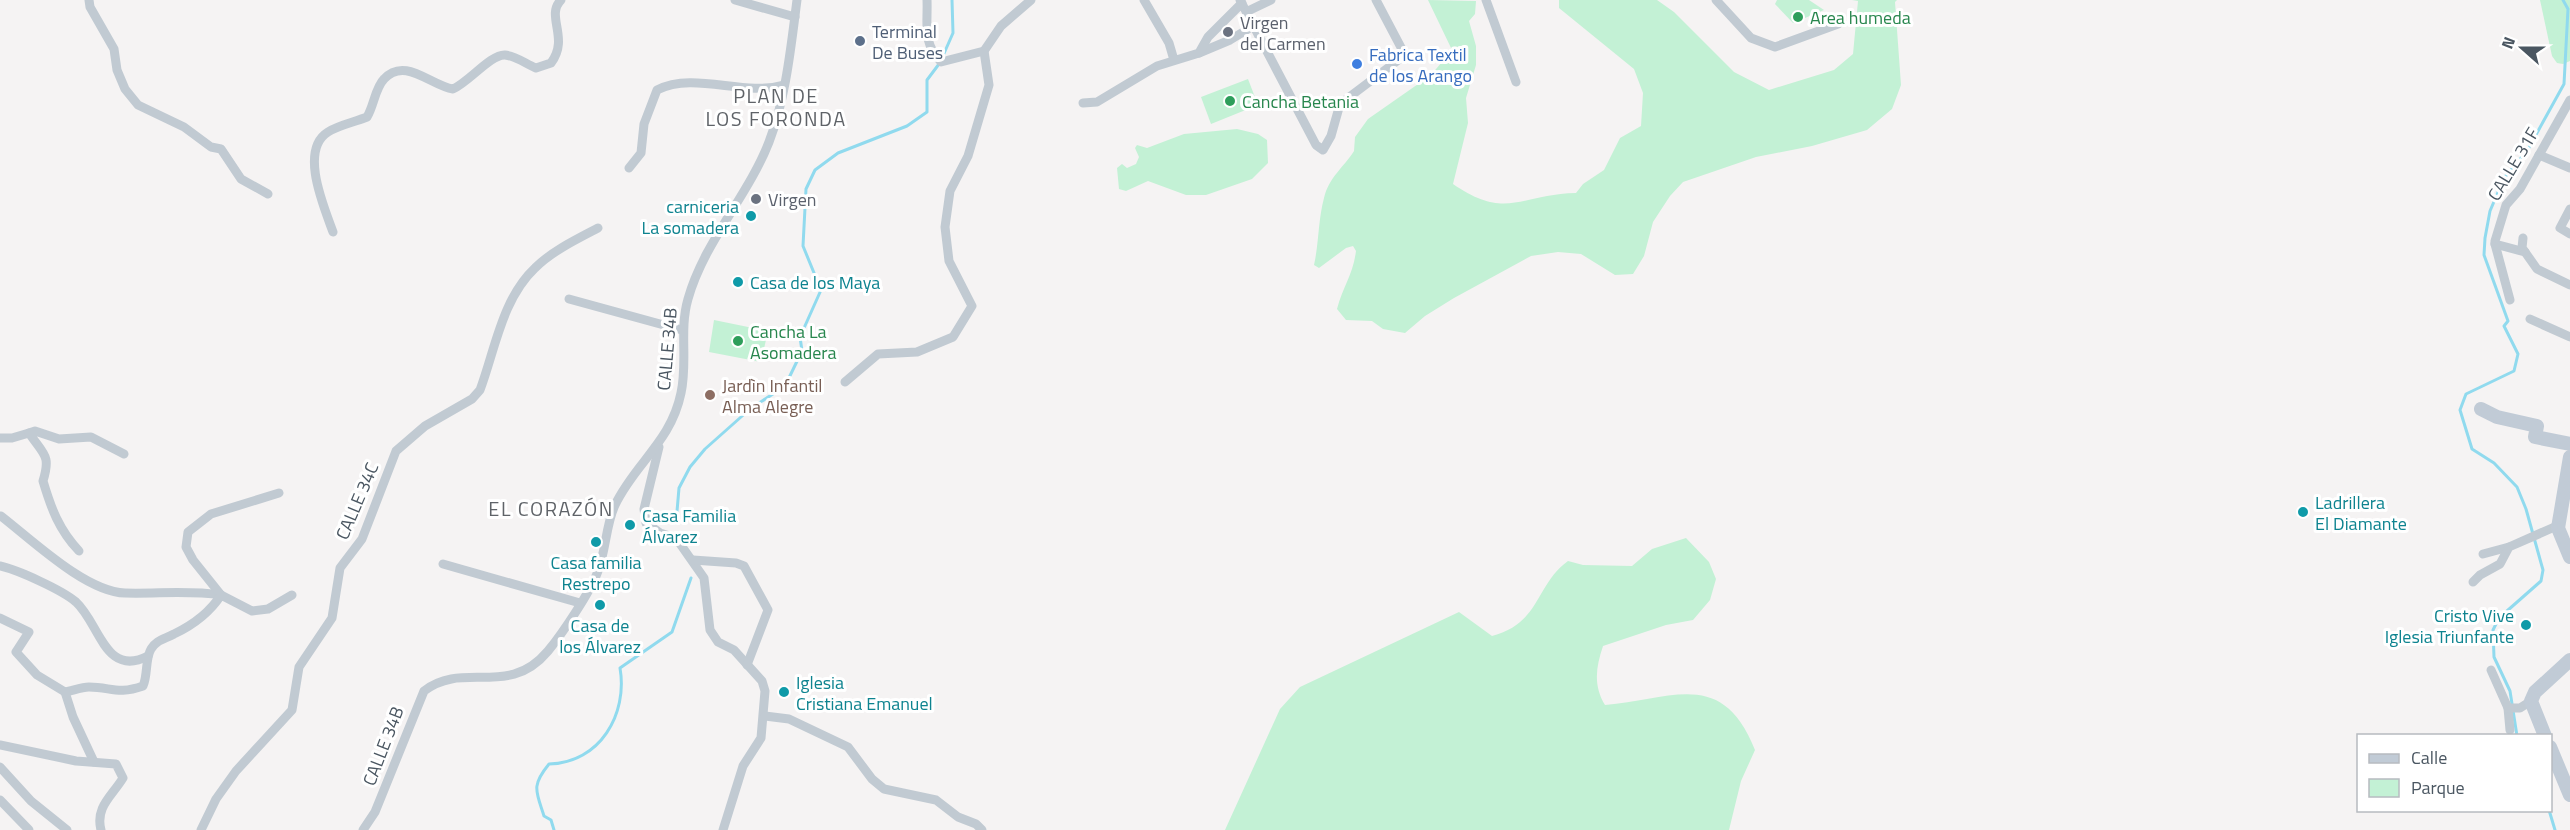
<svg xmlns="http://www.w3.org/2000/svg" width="2570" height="830" font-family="'Titillium Web',sans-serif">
  <rect width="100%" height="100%" fill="#f5f3f3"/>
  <!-- green -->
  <g fill="#c3f1d5">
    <path d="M1428,0L1476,1L1475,14L1469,21L1476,46V65L1466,98L1468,123L1453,184C1506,221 1521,194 1576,193L1583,184L1604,170L1620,138L1641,126L1643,93L1634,69L1559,8V0H1657L1674,12L1734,72L1769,90L1834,70L1853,54L1858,1L1852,0H1897L1895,2L1901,85L1892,109L1867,130L1812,146L1756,157L1683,182L1670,196L1653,222L1644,256L1633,274L1615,275L1581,254L1558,252L1531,256L1454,298L1425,316L1405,333L1383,329L1372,321L1346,320L1337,309C1343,286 1353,275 1356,251L1353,246L1346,248L1319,268L1314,265C1319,243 1318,220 1324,198C1329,177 1344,167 1354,151L1355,137L1368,119L1431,75L1452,50Z"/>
    <path d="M1777,0H1809L1824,10L1793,23L1775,4Z"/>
    <path d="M2540,0H2570V61L2563,64L2557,63L2552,56Z"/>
    <path d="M1248,79L1258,105L1211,124L1201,97Z"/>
    <path d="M1237,129L1258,134L1267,140L1268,163L1252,179L1206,195H1186L1148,181L1126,191L1119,189L1117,168L1122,164L1127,168L1136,164L1139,157L1135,148L1137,145L1147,148L1184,134Z"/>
    <path d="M714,320L768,331L761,362L709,352Z"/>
    <path d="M1686,538L1709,562L1716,579L1710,600L1693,620L1666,625L1603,646C1596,667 1593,685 1605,705C1671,700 1722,667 1755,750L1741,781L1729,830H1225L1280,709L1300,687L1459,612L1492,636C1541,623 1535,585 1568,561L1583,565L1632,566L1652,549Z"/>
  </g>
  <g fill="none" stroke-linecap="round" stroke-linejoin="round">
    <!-- stream -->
    <g stroke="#90daee" stroke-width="3">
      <path d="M942,58L953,33L952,0"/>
      <path d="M676,523L679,488L690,467L705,449L750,409L785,386L802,351L800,337L821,290L803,246L806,189L815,170L838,153L907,126L927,112V80L939,64"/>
      <path d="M2517,736L2510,691L2494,657L2493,630L2499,618L2541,581L2543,570L2526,509L2517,487L2494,463L2472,449L2460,410L2466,394L2514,371L2518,354L2504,326L2508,321L2484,255L2485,238L2490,211L2504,178L2527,151L2564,84L2568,9L2563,0"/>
      <path d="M2549,810L2555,830"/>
      <path d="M554,830L551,820L544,816C536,791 531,786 549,764C600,763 628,714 620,668L672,632L691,578"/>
    </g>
    <!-- street -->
    <g stroke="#c1cad2" stroke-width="9">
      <path d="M89,0L90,7L114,49L117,70L125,89L138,105L184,127L211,147L221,149L241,179L268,194"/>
      <path d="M735,0L795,17"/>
      <path d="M1144,0L1169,43L1174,60"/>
      <path d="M1240,0L1316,145L1323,150L1331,136L1340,104L1405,55L1376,0"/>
      <path d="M1486,0L1516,82"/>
      <path d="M1716,0L1751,38L1775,47L1838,24"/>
      <path d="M1248,11L1271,0"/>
      <path d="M984,51L1001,26L1031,0"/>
      <path d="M1199,53L1230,40L1253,26"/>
      <path d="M2570,100L2520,189L2506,205L2495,241V244L2525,252L2537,269L2570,285"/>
      <path d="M1083,103L1097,102L1157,66L1199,53L1208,37L1242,3"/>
      <path d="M2539,155L2570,168"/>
      <path d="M629,168L641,153L644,124L657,90C695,71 743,97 784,85"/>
      <path d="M2570,209L2560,228L2570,234"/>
      <path d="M333,232C324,207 299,150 328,132C339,125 355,122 367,117C374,106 375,88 384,79C405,56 431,86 453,89C469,82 491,54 505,55C516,56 526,64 536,68L551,63C570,38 545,16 561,0"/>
      <path d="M2523,238L2522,248L2525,252"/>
      <path d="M2495,244L2510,300"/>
      <path d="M569,299L682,330"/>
      <path d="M2530,319L2570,337"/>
      <path d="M845,382L878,354L917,352L953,337L972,306L949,261L945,227L950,191L968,156L989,85L984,51L941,62C922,42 928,26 927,0"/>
      <path d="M0,438H12L29,433"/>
      <path d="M659,447L644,509L646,523L660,533L676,538L704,578L710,630L718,642L734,650L762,681L765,691L761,738L743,766L723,830"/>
      <path d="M1,516C32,540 86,592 125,593C158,594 187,590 221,595"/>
      <path d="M79,551C59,530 51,508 43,481C51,455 44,455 29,433L35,431L59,439L91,437L124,454"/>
      <path d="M2483,554L2509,547"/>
      <path d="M693,560L736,563L744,566L768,610L747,665"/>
      <path d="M443,564L580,603"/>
      <path d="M0,566C18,570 62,590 76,602C100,624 105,678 148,656"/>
      <path d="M2473,582L2480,575L2500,564L2509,547L2559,525"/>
      <path d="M221,595L193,560L186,547L188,532L211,514L279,493"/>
      <path d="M0,618L29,632L16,652L37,675L65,692"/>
      <path d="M2491,670L2508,708L2510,730"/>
      <path d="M65,692C72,691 81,687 89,687C111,687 118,695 143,686C148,675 145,659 151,649C156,640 165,639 174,634C193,625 210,612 221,595L252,611L268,609L292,595"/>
      <path d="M65,692L73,717L94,762"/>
      <path d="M2508,708H2520L2531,701"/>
      <path d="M765,716L789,719L848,747L872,779L884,789L936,800L958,817L976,824L982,830"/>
      <path d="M0,745L76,761L116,764L123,778C112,796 95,807 101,830"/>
      <path d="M0,767L31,801L67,830"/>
      <path d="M0,800L29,830"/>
      <path d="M201,830L216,799L236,771L292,710L299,667L332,618L340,568L362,539L396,451L425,426L472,399L480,390C495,350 502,299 535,268C552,251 577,239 598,228"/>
      <path d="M363,830L375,812L424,691C464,660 508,699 548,651C562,634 591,591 598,571C606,550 606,524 615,505C635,463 671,442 681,393C688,362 679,330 688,299C704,242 748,196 769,142C786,98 791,46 797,0"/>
    </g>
    <!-- secondary -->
    <g stroke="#c1cbd6" stroke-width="14">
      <path d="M2481,409L2497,417L2537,426L2535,437L2570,444"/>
      <path d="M2570,457L2558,528L2570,557"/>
      <path d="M2545,736L2531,701L2535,692L2570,660"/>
      <path d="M2550,747L2570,795"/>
    </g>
  </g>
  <!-- markers -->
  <g fill="#2e9e5b" stroke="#fff" stroke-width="2">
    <circle cx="1798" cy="17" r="6"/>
    <circle cx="1230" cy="101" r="6"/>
    <circle cx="738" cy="341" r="6"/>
  </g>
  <g fill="#6b7280" stroke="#fff" stroke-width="2">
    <circle cx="1228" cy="32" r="6"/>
    <circle cx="756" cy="199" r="6"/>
  </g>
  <circle fill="#5c6f8a" stroke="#fff" stroke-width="2" cx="860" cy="41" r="6"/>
  <circle fill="#3f7fe0" stroke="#fff" stroke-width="2" cx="1357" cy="64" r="6"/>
  <g fill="#0f9aa8" stroke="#fff" stroke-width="2">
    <circle cx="751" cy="216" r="6"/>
    <circle cx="738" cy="282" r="6"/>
    <circle cx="2303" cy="512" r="6"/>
    <circle cx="630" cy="525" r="6"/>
    <circle cx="596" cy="542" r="6"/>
    <circle cx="600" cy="605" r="6"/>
    <circle cx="2526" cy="625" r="6"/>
    <circle cx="784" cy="692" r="6"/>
  </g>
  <circle fill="#8d6e63" stroke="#fff" stroke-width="2" cx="710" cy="395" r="6"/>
  <g text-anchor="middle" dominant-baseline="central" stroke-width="6" stroke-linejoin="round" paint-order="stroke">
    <!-- leisure labels -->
    <g font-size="18" fill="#27864d" stroke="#fff" text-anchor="start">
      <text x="1810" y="17">Area humeda</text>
      <text x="1242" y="101">Cancha Betania</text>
      <text x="750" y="331">Cancha La<tspan x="750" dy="21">Asomadera</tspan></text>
    </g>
    <!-- worship labels -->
    <g font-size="18" fill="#5b616d" stroke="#fff" text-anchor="start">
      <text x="1240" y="22">Virgen<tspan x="1240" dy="21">del Carmen</tspan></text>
      <text x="768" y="199">Virgen</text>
    </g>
    <!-- service labels -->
    <g font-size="18" fill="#4e5e75" stroke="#fff" text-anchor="start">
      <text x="872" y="31">Terminal<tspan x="872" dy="21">De Buses</tspan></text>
    </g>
    <!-- shop labels -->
    <g font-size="18" fill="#366cbe" stroke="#fff" text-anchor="start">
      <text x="1369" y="54">Fabrica Textil<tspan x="1369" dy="21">de los Arango</tspan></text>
    </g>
    <!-- street labels -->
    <g font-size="18" fill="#4a5661" stroke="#fff">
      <text transform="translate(2513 164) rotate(-59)">CALLE 31F</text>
      <text transform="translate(667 349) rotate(-85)">CALLE 34B</text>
      <text transform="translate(357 501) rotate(-67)">CALLE 34C</text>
      <text transform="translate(383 746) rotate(-69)">CALLE 34B</text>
    </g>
    <!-- culture labels -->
    <g font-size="18" fill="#0d838f" stroke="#fff" text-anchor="start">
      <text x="739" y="206" text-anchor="end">carniceria<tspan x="739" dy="21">La somadera</tspan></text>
      <text x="750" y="282">Casa de los Maya</text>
      <text x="2315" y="502">Ladrillera<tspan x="2315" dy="21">El Diamante</tspan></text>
      <text x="642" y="515">Casa Familia<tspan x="642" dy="21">Álvarez</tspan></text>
      <text x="596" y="562" text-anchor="middle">Casa familia<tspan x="596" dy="21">Restrepo</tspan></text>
      <text x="2514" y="615" text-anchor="end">Cristo Vive<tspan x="2514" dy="21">Iglesia Triunfante</tspan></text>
      <text x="600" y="625" text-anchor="middle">Casa de<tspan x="600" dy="21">los Álvarez</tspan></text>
      <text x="796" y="682">Iglesia<tspan x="796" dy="21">Cristiana Emanuel</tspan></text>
    </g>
    <!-- education labels -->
    <g font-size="18" fill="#785e54" stroke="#fff" text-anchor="start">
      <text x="722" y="385">Jardìn Infantil<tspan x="722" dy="21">Alma Alegre</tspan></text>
    </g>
    <!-- neighbourhood labels -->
    <g font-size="20" letter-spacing="1.5" fill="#5f6368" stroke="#fff">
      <text x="776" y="95">PLAN DE<tspan x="776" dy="23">LOS FORONDA</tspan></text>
      <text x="551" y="508">EL CORAZÓN</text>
    </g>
  </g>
  <!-- legend -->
  <rect x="2357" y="734" width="195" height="78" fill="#ffffff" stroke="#b7bbc0" stroke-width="1.5"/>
  <rect x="2369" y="754" width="30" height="9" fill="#c1cbd6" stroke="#b7bbc0" stroke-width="1.5"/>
  <text x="2411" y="764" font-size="18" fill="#4a5661">Calle</text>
  <rect x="2369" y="779" width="30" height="18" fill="#c3f1d5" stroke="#b7bbc0" stroke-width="1.5"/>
  <text x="2411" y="794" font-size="18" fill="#4a5661">Parque</text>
  <!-- north arrow -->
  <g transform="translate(2522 48) rotate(291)" stroke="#ffffff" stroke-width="4.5" paint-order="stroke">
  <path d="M0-4.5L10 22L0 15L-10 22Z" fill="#4a5661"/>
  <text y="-9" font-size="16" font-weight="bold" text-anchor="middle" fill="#4a5661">N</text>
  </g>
</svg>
